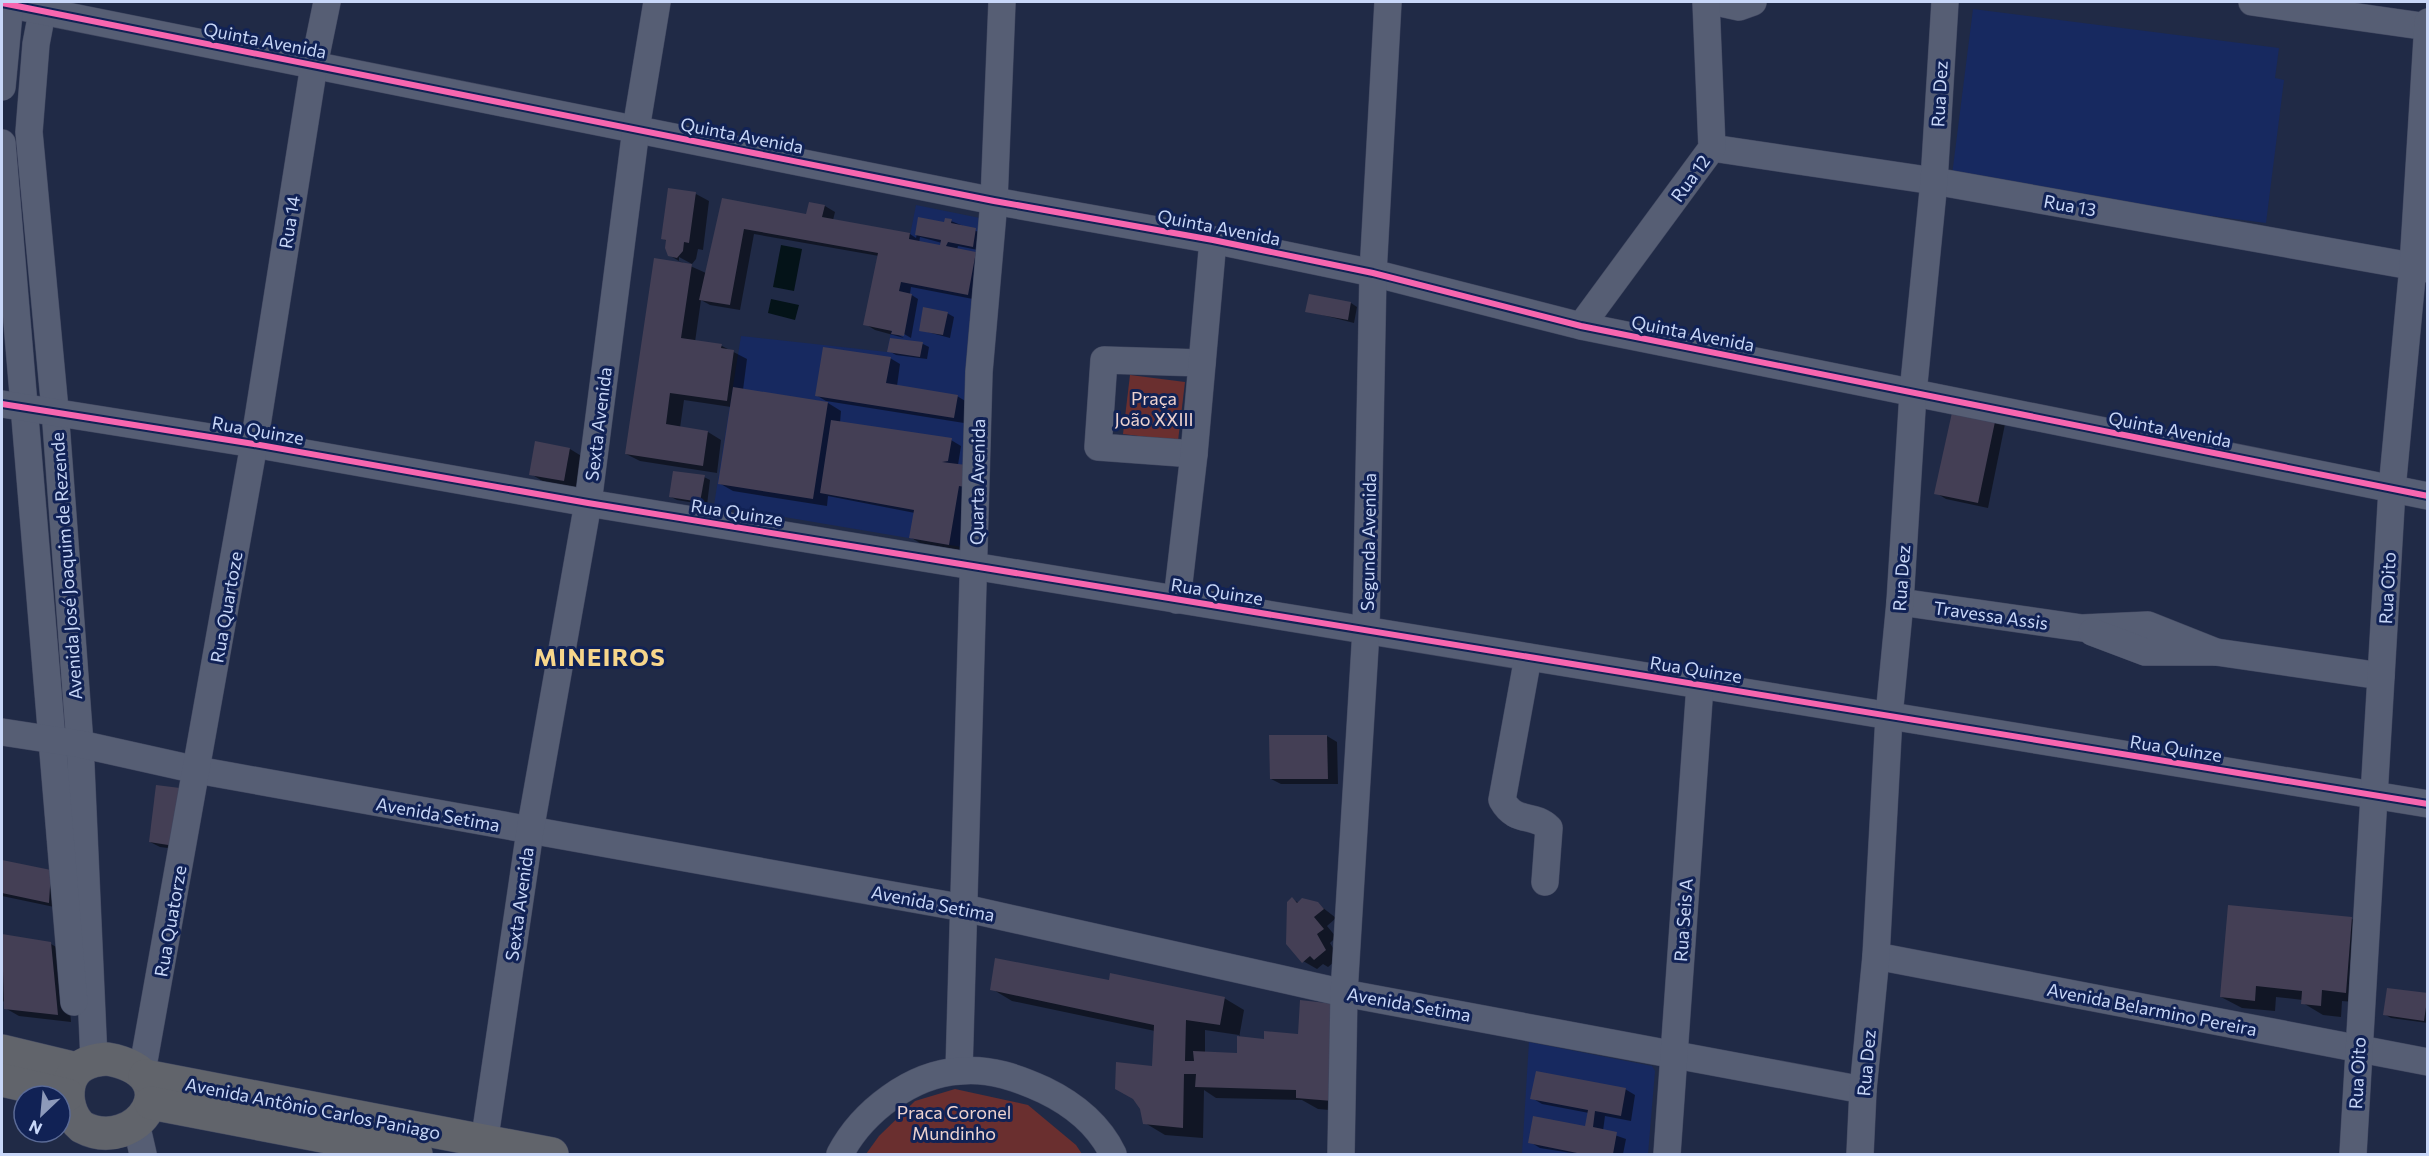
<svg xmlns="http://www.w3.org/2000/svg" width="2429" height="1156" font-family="Commissioner,sans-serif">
  <rect width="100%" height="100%" fill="#202a46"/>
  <!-- built -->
  <g fill="#172960">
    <path d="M1973,9L2279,48L2275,78L2284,80L2266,223L1951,183Z"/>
    <path d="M916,205L980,218L962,547L714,505L741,336L887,352Z"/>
    <path d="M1529,1042L1652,1066L1655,1071L1648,1154H1522Z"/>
  </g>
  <!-- green -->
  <g fill="#6a2f2f">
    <path d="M1130,375L1185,382L1178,441L1123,434Z"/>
    <path d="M955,1089L1028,1105L1076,1145L1082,1154H866L879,1136L915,1101Z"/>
  </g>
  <!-- water -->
  <g fill="#041318">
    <path d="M781,245L802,249L794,291L773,287Z"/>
    <path d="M771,299L799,305L795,320L768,313Z"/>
  </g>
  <!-- shadow -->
  <g fill="#0007" fill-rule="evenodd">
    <path d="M696,194L709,201L703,250L698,249L696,259L692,264L679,257V261L706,273L723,200L807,216L825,206L835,212L833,220L910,234L916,238L920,218L945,223L951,221L986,235L983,251L958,246L957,250L975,253L986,259L978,300L911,287L910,294L918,299L911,338L899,331L897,334L904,338L875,330L865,324L879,256L754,234L740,310L710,305L701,300L695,342L722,346L747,359L743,390L828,403L841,411L840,423L951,440L961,446L958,465L969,490L959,550L920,543L910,537L915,513L828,496L827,506L733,491L719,483L731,407L684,400L680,428L708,432L721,440L717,473L640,461L626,454L684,264L669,255L667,241L662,238ZM920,237L942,243L941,247L919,243Z"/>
    <path d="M1351,303L1357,307L1354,323L1307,311Z"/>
    <path d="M947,313L954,317L950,338L920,330Z"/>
    <path d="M923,344L929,347L927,359L896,355L889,351Z"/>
    <path d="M890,358L900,364L897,386L957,396L967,402L964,423L826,401L816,395Z"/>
    <path d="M1954,410L2005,424L1988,508L1946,499L1936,493Z"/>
    <path d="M536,443L570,449L583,457L578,488L544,482L531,474Z"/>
    <path d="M704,477L710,480L707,505L677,500L671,497Z"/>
    <path d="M1327,736L1337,742L1338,784H1281L1271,779Z"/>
    <path d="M158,786L191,851L160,847L150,842Z"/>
    <path d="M2,862L50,871L59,908L2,896Z"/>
    <path d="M1292,899L1299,903L1318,904L1336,918L1327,926L1336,937L1330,943L1339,958L1328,967L1323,964L1317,969L1303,961Z"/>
    <path d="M2230,907L2352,919L2372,930L2366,1003L2342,1001L2341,1017L2323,1015L2303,1003V1000L2276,997L2275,1011L2242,1008L2221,997Z"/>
    <path d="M2,936L51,944L65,952L71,1022L19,1016L5,1008L6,1002L2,1001Z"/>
    <path d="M1110,981L1224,998L1244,1010L1239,1038L1352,1112L1318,1109L1302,1100L1216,1098L1204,1090L1203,1138L1165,1135L1145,1123L1153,1067L1155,1031L1012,1001L992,989ZM1205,1030L1239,1035V1054L1205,1053Z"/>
    <path d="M2428,995V1023L2391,1018L2384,1014Z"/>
    <path d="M1625,1089L1635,1095L1631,1121L1605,1116L1603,1131L1626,1139L1623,1154H1577L1540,1148L1530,1142L1586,1127L1589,1113L1542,1104L1532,1098Z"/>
  </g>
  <!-- building -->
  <g fill="#443f55">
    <path d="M668,188L696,192L689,243L684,242L683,251L677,258L668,256L665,248L666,240L661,239Z"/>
    <path d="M722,198L806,214L809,202L825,205L822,217L910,233L909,239L940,245L941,240L915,235L918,217L944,222L945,218L952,219L951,223L976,228L973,247L948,242L946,246L976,252L968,295L901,282L899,291L912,294L904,336L891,334L892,331L863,325L878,253L744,229L730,305L699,300Z"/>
    <path d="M654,258L692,264L681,338L722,344L721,348L734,350L727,401L670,393L666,424L708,431L703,466L625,454Z"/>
    <path d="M1309,294L1351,302L1348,320L1305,312Z"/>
    <path d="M923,307L948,312L943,335L919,331Z"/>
    <path d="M890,338L923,342L920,357L887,352Z"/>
    <path d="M823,347L891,357L886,383L958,395L954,418L815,396Z"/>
    <path d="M733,387L828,402L813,499L718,484Z"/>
    <path d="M1953,408L1996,417L1978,503L1934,494Z"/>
    <path d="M831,420L952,438L948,461L942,462L966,465L965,487L959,486L949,545L909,538L914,510L820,493Z"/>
    <path d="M535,441L570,448L564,481L529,475Z"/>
    <path d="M673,471L705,475L700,502L669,497Z"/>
    <path d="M1269,735H1327L1328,779H1270Z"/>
    <path d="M156,785L188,789L181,847L149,842Z"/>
    <path d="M2,860L51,870L49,903L2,893Z"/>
    <path d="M1292,897L1297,903L1302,898L1318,902L1324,909L1314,917L1324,929L1317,934L1326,950L1314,960L1310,956L1302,963L1286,944L1287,902Z"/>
    <path d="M2228,905L2352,917L2346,993L2322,990L2321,1006L2301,1004L2302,991L2256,986L2255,1001L2220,997Z"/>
    <path d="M2,934L51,942L58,1015L4,1009Z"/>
    <path d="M995,958L1109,980L1110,973L1225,997L1220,1025L1186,1020L1185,1061H1194L1193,1051L1237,1053V1036L1264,1039V1031L1298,1034L1300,1000L1335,1004L1332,1101L1296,1098V1090L1195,1087L1196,1074H1184L1183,1128L1143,1124L1140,1109L1133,1099L1115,1089L1116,1062L1152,1066L1154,1025L990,990Z"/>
    <path d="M2387,988L2428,993L2424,1021L2383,1015Z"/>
    <path d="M1536,1071L1626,1088L1621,1116L1595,1111L1593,1127L1617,1132L1613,1154H1582L1528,1143L1533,1116L1585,1126L1588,1110L1530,1099Z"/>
  </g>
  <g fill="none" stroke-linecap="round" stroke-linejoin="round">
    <defs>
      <g id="minor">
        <path d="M44,2L36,44L29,132L55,410L80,744L94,1060"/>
        <path d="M1716,2L1739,7L1753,2"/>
        <path d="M2252,2L2428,27"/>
        <path d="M2,3L994,201L1213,240L1373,273L1581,326L2428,496"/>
        <path d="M2,87L10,2"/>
        <path d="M2,143L74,1002"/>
        <path d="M1712,148L1934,181L2428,269"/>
        <path d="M1581,326L1712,148L1706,2"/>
        <path d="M2,404L254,444L588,503L2428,804"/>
        <path d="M1194,454L1098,447L1104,360L1202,363"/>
        <path d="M1177,600L1194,454L1213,240"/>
        <path d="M1900,602L2082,628L2148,625L2216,652"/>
        <path d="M2092,632L2145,652H2216L2381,676"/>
        <path d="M1528,657L1502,800C1516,825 1533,812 1549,828L1545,882"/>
        <path d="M2,732L80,744L197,770L964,908L1344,993L1863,1090"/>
        <path d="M1876,956L2428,1062"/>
        <path d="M959,1071L979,372L994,201L1002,2"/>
        <path d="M142,1072L254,444L314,65L327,2"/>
        <path d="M137,1128L143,1154"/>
        <path d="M479,1142L486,1130L530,831L588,503L636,129L657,2"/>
        <path d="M840,1154C862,1112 911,1074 960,1071C990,1068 1018,1078 1044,1090C1073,1104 1099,1125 1113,1154"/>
        <path d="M1341,1154L1344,993L1366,630L1373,273L1388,2"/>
        <path d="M1667,1154L1700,685"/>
        <path d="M1860,1154L1863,1090L1876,956L1889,716L1900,602L1913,393L1934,181L1945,2"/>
        <path d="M2353,1154L2392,489L2413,266L2428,22"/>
      </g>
      <g id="major">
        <path d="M2,1051L77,1069"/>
        <path d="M107,1059C193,1074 137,1156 82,1127C70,1117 66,1099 69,1085C73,1066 89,1060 107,1059Z"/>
        <path d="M145,1076L552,1154"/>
        <path d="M2,1080L67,1095"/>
        <path d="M151,1103L416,1154"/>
      </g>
    </defs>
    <!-- minor casing -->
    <use href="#minor" stroke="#404760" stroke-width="28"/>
    <!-- major casing -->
    <use href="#major" stroke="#404760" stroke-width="34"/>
    <!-- minor -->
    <use href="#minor" stroke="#565e74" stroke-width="27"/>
    <!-- major -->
    <use href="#major" stroke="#61646b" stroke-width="33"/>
    <defs>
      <g id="cycleway">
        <path d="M2,3L994,201L1213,240L1373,273L1581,326L2428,496"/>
        <path d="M2,404L254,444L588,503L2428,804"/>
      </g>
    </defs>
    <!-- cycleway casing -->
    <use href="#cycleway" stroke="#125" stroke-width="10"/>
    <!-- cycleway -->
    <use href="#cycleway" stroke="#f766af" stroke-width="6"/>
  </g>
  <g text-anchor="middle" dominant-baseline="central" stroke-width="6" stroke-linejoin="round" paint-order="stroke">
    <!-- street labels -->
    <g font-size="18" fill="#c8d7f8" stroke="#125">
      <text transform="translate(265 40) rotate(11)">Quinta Avenida</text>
      <text transform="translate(1939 94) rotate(-87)">Rua Dez</text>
      <text transform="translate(742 135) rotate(11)">Quinta Avenida</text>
      <text transform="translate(1690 178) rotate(-54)">Rua 12</text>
      <text transform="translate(2070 205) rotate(10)">Rua 13</text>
      <text transform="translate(289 222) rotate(-81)">Rua 14</text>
      <text transform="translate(1219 227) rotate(11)">Quinta Avenida</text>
      <text transform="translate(1693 333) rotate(11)">Quinta Avenida</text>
      <text transform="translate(598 424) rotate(-83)">Sexta Avenida</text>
      <text transform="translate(2170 429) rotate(11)">Quinta Avenida</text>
      <text transform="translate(258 430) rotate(10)">Rua Quinze</text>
      <text transform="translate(977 482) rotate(-89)">Quarta Avenida</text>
      <text transform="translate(737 512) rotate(9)">Rua Quinze</text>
      <text transform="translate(1368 542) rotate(-89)">Segunda Avenida</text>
      <text transform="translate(66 566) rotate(-94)">Avenida José Joaquim de Rezende</text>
      <text transform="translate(1901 578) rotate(-86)">Rua Dez</text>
      <text transform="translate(2387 588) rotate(-87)">Rua Oito</text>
      <text transform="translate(1217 591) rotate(9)">Rua Quinze</text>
      <text transform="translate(226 607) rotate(-80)">Rua Quartoze</text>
      <text transform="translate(1991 615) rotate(8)">Travessa Assis</text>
      <text transform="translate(1696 669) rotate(9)">Rua Quinze</text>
      <text transform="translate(2176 748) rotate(9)">Rua Quinze</text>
      <text transform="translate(438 814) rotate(10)">Avenida Setima</text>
      <text transform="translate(933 903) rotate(11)">Avenida Setima</text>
      <text transform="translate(519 904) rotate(-82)">Sexta Avenida</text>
      <text transform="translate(1683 920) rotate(-86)">Rua Seis A</text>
      <text transform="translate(170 921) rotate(-80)">Rua Quatorze</text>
      <text transform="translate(1409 1004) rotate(10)">Avenida Setima</text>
      <text transform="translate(2152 1009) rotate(11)">Avenida Belarmino Pereira</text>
      <text transform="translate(1866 1063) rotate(-85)">Rua Dez</text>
      <text transform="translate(2357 1073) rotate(-87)">Rua Oito</text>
      <text transform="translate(313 1108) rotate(11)">Avenida Antônio Carlos Paniago</text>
    </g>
    <!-- park labels -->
    <g font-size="18" fill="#eed3cf" stroke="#125">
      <text x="1154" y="398">Praça<tspan x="1154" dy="21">João XXIII</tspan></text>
      <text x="954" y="1112">Praca Coronel<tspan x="954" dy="21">Mundinho</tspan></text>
    </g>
    <!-- district labels -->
    <g font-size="24" font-weight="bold" letter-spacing="1.5" fill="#f7d68b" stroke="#125">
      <text x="600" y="656">MINEIROS</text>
    </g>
  </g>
  <!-- border -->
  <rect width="2429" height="1156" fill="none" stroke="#c8d7f8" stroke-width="6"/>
  <!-- north arrow -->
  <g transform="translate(42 1114) rotate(206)"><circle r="28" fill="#112255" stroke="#5a6a96" stroke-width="1.5"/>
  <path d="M0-4.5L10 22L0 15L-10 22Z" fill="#8d9aba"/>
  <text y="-9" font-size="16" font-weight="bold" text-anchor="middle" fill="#c8d7f8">N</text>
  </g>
</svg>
